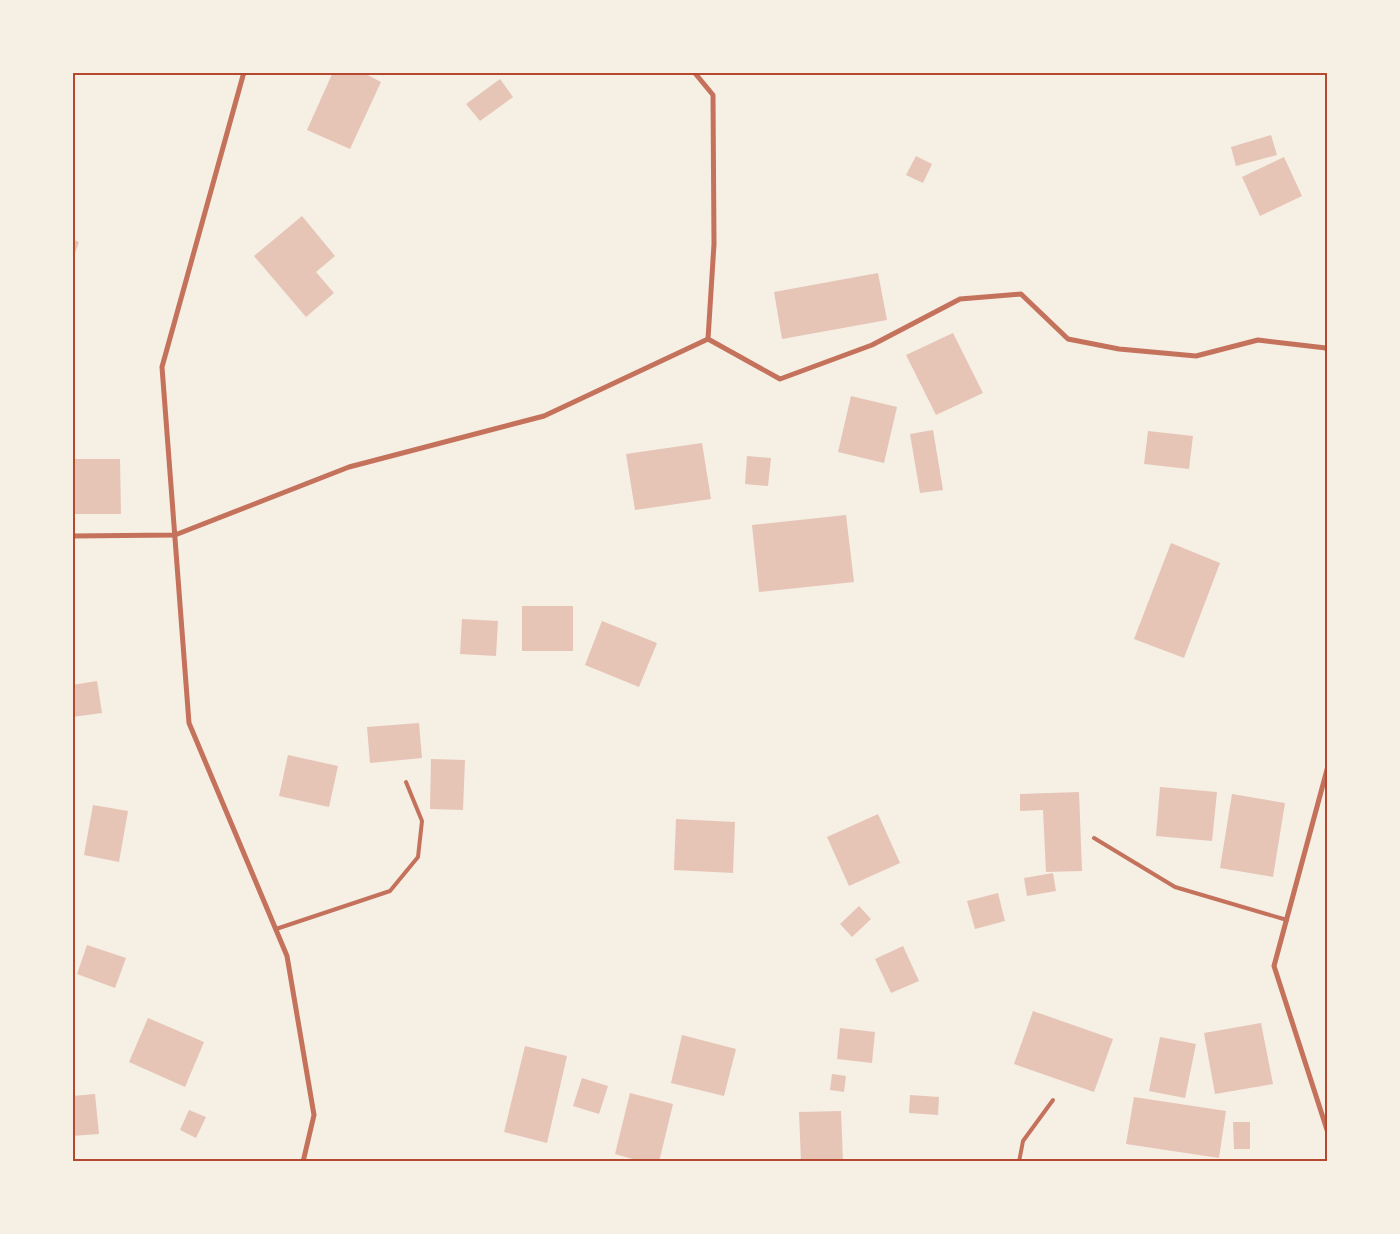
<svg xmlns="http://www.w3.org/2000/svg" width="1400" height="1234" font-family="'Archivo Narrow',sans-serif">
  <rect width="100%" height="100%" fill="#f6efe4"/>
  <!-- building -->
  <g fill="#e6c5b7">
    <path d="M333,72H362L381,82L350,149L307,130Z"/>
    <path d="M500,79L513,97L480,121L466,104Z"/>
    <path d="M1271,135L1277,155L1236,166L1231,147Z"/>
    <path d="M916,156L932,164L923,183L906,175Z"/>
    <path d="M1284,157L1302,196L1260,216L1242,177Z"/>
    <path d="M302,216L335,256L316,272L334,293L306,317L254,256Z"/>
    <path d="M72,239L79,242L73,259H72Z"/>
    <path d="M878,273L887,320L782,339L774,292Z"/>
    <path d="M953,333L983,393L936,415L906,355Z"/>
    <path d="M851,396L897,407L884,463L838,452Z"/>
    <path d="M933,430L943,490L920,493L910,434Z"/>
    <path d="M1148,431L1193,436L1189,469L1144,464Z"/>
    <path d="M702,443L711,499L635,510L626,454Z"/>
    <path d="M747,456L771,458L768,486L745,484Z"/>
    <path d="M74,459H120L121,514H74Z"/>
    <path d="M846,515L854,582L759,592L752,525Z"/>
    <path d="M1171,543L1220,563L1184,658L1134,639Z"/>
    <rect x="522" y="606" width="51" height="45"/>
    <path d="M462,619L498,621L496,656L460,654Z"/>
    <path d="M602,621L657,643L639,687L585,665Z"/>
    <path d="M97,681L102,713L72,717V685Z"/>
    <path d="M419,723L422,758L370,763L367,727Z"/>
    <path d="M288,755L338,766L329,807L279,796Z"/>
    <path d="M431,759L465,760L463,810L430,809Z"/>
    <path d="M1160,787L1217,792L1212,841L1156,836Z"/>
    <path d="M1079,792L1082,871L1046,872L1043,810L1020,811V794Z"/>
    <path d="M1232,794L1285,803L1273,877L1220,868Z"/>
    <path d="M93,805L128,811L119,862L84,855Z"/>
    <path d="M878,814L900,863L849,886L827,837Z"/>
    <path d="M676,819L735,822L733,873L674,870Z"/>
    <path d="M1053,873L1056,891L1027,896L1024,878Z"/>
    <path d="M998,893L1005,921L975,929L967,901Z"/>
    <path d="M859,906L871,919L852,937L840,924Z"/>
    <path d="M87,945L126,958L115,988L77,974Z"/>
    <path d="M903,946L919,981L891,993L875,959Z"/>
    <path d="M1033,1011L1113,1039L1094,1092L1014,1064Z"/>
    <path d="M148,1018L204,1042L185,1087L129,1062Z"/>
    <path d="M1261,1023L1273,1084L1215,1094L1204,1033Z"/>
    <path d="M840,1028L875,1032L872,1063L837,1059Z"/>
    <path d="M682,1035L736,1049L724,1096L671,1083Z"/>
    <path d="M1160,1037L1196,1044L1185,1098L1149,1091Z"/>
    <path d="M525,1046L567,1056L547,1143L504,1132Z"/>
    <path d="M832,1074L846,1076L844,1092L830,1090Z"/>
    <path d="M582,1078L608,1086L599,1114L573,1106Z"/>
    <path d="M630,1093L673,1104L659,1162H643L615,1154Z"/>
    <path d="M95,1094L99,1134L72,1136V1096Z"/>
    <path d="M910,1095L939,1097L938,1115L909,1113Z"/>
    <path d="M1134,1097L1226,1111L1219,1158L1126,1144Z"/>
    <path d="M189,1110L206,1117L196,1138L180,1130Z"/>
    <path d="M841,1111L843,1162H801L799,1112Z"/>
    <path d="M1233,1122H1250V1149H1234Z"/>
  </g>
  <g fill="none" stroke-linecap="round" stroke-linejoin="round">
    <!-- service -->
    <g stroke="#c5725c" stroke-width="4">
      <path d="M1094,838L1175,887L1287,920"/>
      <path d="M276,929L390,891L418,857L422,821L406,782"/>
      <path d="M1019,1162L1023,1141L1053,1100"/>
    </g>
    <!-- minor -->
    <g stroke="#c5725c" stroke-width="5">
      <path d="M244,72L162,367L189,723L287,956L314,1115L303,1162"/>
      <path d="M694,72L713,95L714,244L708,339L780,379L872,345L960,299L1021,294L1068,339L1119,349L1196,356L1258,340L1326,348L1328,352"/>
      <path d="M72,536L175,535L349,467L544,416L708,339"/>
      <path d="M1328,766L1274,966L1328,1133"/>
    </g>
  </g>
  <!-- border -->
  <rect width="1400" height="1234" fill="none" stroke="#f6efe4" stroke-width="148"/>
  <rect x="74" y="74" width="1252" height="1086" fill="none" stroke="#b5482f" stroke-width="2"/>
</svg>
